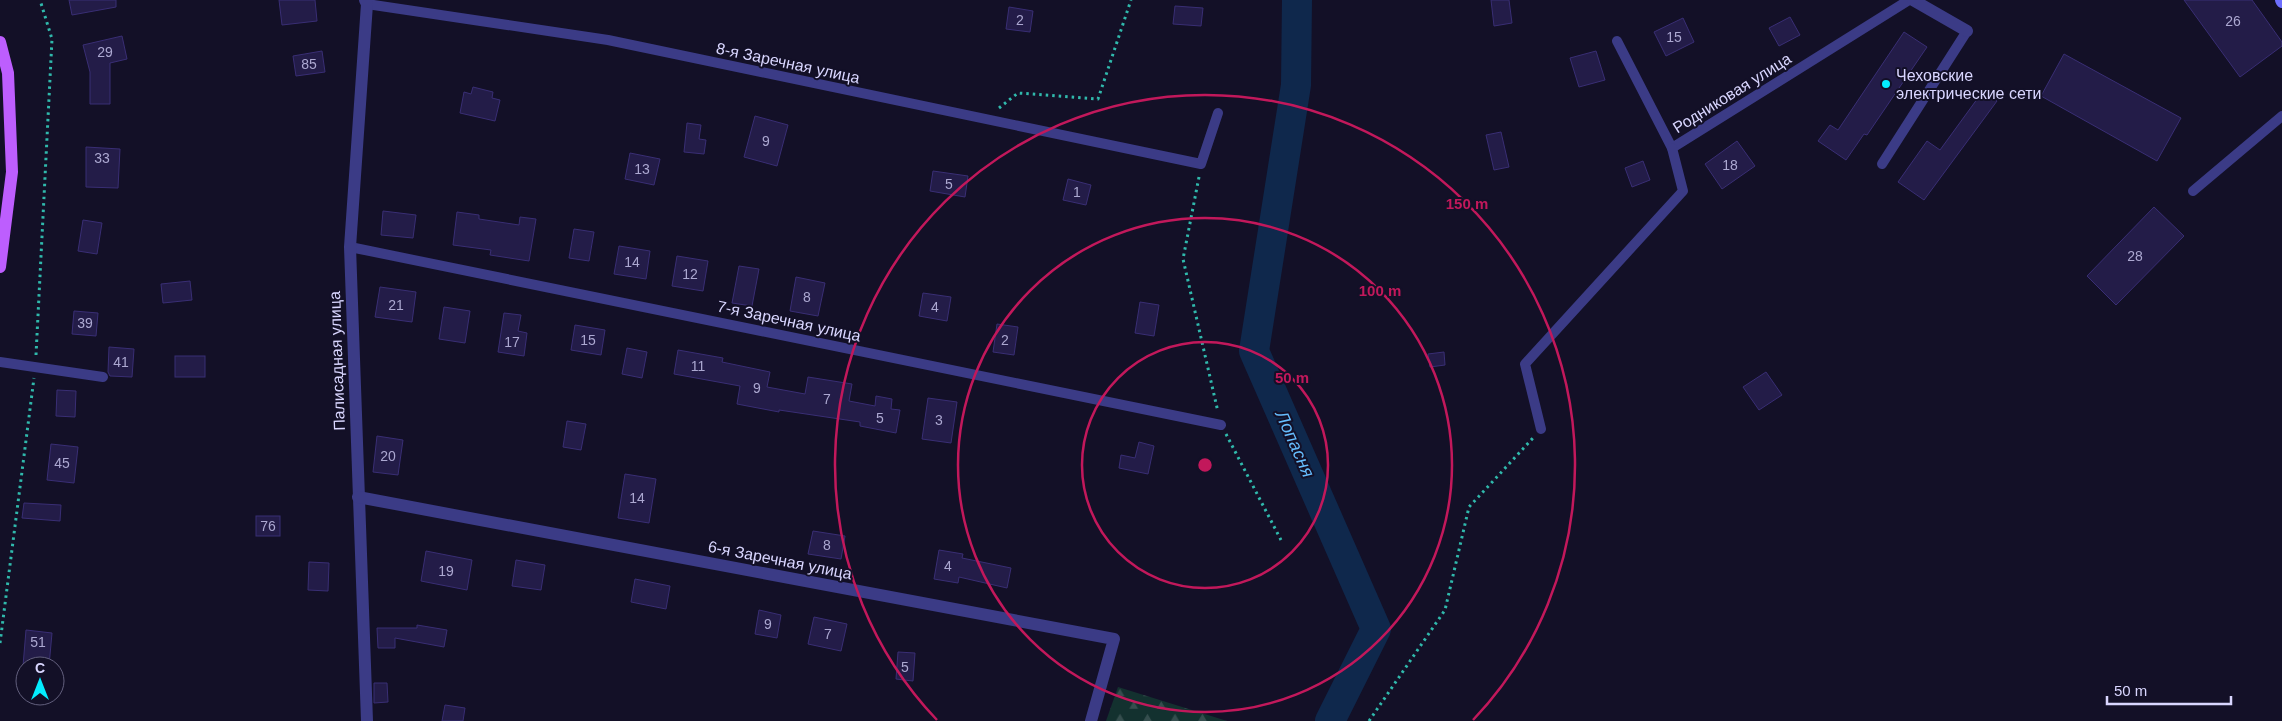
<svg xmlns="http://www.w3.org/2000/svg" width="2282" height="721" font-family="Helvetica,sans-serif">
  <defs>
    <pattern id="forest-firs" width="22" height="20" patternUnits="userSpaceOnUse" patternTransform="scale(1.25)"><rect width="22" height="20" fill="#13312f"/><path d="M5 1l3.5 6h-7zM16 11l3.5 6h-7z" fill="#354e4e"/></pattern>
  </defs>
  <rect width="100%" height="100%" fill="#131027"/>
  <!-- forest -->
  <path fill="url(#forest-firs)" d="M1118,687L1227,721H1106Z"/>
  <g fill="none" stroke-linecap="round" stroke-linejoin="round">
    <!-- river -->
    <path stroke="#0f284c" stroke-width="30" d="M1297,0L1296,85L1254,351L1376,629L1330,721"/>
  </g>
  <!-- building -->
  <g fill="#231c48" stroke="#392e74">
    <path d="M69,0H116V7L72,15Z"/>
    <path d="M279,0H315L317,21L282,25Z"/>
    <path d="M1491,0H1509L1512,23L1494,26Z"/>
    <path d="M2184,0H2252L2282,42V46L2240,77Z"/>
    <path d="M1175,6L1203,8L1201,26L1173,24Z"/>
    <path d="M1009,7L1033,11L1030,32L1006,29Z"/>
    <path d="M1790,17L1800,35L1779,46L1769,28Z"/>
    <path d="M1683,18L1694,42L1666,56L1654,32Z"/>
    <path d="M1904,32L1927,47L1867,135L1864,134L1846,160L1818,141L1830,125L1838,130Z"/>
    <path d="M122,36L127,59L110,63V104H90V72L83,45Z"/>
    <path d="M322,51L325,72L296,76L293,56Z"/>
    <path d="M1596,51L1605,80L1579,87L1570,58Z"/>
    <path d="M2064,54L2181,118L2157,161L2041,96Z"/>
    <path d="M473,87L493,92L492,98L500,100L495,121L460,113L464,92L471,94Z"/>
    <path d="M1983,91L1997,101L1924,200L1898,182L1927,141L1940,150Z"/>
    <path d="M755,116L788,125L777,166L744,157Z"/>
    <path d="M687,123L701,125L699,139L706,140L704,154L684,152Z"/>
    <path d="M1501,132L1509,167L1494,170L1486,135Z"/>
    <path d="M1737,141L1755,166L1722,189L1705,164Z"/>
    <path d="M86,147L120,149L118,188L86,187Z"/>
    <path d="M630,153L660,159L654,185L625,179Z"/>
    <path d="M1643,161L1650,180L1632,187L1625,168Z"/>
    <path d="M933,171L968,176L965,197L930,191Z"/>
    <path d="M1068,179L1091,185L1086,205L1063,200Z"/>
    <path d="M2154,207L2184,236L2116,305L2087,276Z"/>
    <path d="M383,211L416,215L413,238L381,235Z"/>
    <path d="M457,212L479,215V219L519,225L520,217L536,219L529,261L490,255L491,250L453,245Z"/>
    <path d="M83,220L102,223L97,254L78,251Z"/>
    <path d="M574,229L594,232L589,261L569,258Z"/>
    <path d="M619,246L650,251L646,279L614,274Z"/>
    <path d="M677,256L708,261L703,291L672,286Z"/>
    <path d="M739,266L759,269L752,306L732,303Z"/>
    <path d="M796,277L825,283L818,316L790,311Z"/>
    <path d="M190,281L192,300L163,303L161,284Z"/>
    <path d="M380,287L416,292L412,322L375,317Z"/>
    <path d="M923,293L951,297L947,321L919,316Z"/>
    <path d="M1140,302L1159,305L1154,336L1135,333Z"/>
    <path d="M444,307L470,311L465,343L439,339Z"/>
    <path d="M74,311L98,313L96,336L72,334Z"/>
    <path d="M504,313L521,315L518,331L527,333L524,356L498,352Z"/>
    <path d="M997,324L1018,327L1014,355L993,352Z"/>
    <path d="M575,325L605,330L601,355L571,350Z"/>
    <path d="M109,347L134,349L132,377L110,376L108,372Z"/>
    <path d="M627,348L647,352L642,378L622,374Z"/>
    <path d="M678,350L723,358L722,362L770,372L767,387L805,394L808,377L852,384L849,401L875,406L876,396L892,399L891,409L900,410L896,433L860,426V422L779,410V412L737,404L740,386L674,374Z"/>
    <path d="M1444,352L1445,365L1430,367L1428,354Z"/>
    <rect x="175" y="356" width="30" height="21"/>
    <path d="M1766,372L1782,395L1759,410L1743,387Z"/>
    <path d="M57,390L76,391L75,417L56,416Z"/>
    <path d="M928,398L957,402L951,443L922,439Z"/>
    <path d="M567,421L586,424L581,450L563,447Z"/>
    <path d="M377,436L403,440L398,475L373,472Z"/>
    <path d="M1139,442L1154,446L1148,474L1119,468L1121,455L1135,458Z"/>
    <path d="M51,444L78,447L74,483L47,480Z"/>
    <path d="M625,474L656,479L649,523L618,518Z"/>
    <path d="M24,503L61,505L60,521L22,518Z"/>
    <rect x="256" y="516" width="24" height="20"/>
    <path d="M813,531L845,536L841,559L808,554Z"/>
    <path d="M939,550L963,554L962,558L1011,568L1007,588L959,577L958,583L934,579Z"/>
    <path d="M426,551L472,560L467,590L421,581Z"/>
    <path d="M516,560L545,565L541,590L512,586Z"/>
    <path d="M309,562L329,563L328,591L308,590Z"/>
    <path d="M635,579L670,586L666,609L631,602Z"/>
    <path d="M759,610L781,615L777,638L755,634Z"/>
    <path d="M814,617L847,624L841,651L808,644Z"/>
    <path d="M417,625L447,630L444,647L395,638V648H378L377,628H417Z"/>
    <path d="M26,630L52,633L49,666H23Z"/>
    <path d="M898,652L915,653L913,681L896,679Z"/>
    <path d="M374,683H387L388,702L374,703Z"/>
    <path d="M445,705L465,708L463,721H442Z"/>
  </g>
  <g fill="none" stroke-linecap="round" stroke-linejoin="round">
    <!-- path -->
    <g stroke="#30b9ac" stroke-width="3" stroke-dasharray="2.5 4" stroke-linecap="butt">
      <path d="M999,108L1018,93L1098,99L1131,0"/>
      <path d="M1199,177L1183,259L1218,412"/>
      <path d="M36,355L52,39L40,0"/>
      <path d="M1226,434L1281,540"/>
      <path d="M0,643L34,378"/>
      <path d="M1369,721L1445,610L1469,507L1533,438"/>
    </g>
    <!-- lane -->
    <g stroke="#3b3b86" stroke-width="10">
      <path d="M367,4L608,40L1201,164L1218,113"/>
      <path d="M1617,41L1672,148L1909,0"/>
      <path d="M1882,164L1967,31"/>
      <path d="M2193,191L2282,116"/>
      <path d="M350,247L1221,425"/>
      <path d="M0,362L103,377"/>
      <path d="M1541,429L1525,364L1683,191L1672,148"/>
    </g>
    <!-- street -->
    <g stroke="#3b3b86" stroke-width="12">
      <path d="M365,0L367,4L350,247L367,721"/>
      <path d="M1913,0L1967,31"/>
      <path d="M358,497L1114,639L1091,721"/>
    </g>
    <!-- secondary -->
    <path stroke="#6e6ffe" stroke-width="12" d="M2281,0L2282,2"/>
    <!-- primary -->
    <path stroke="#bd5efe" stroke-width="12" d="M0,42L8,73L12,172L0,267"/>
  </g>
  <!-- distance rings -->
  <g fill="none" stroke="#c2185b" stroke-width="2.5">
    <circle cx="1205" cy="465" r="123"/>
    <circle cx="1205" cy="465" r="247"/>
    <path d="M937 720A370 370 0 1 1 1473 720"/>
  </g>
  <!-- markers -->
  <circle fill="#03edfe" stroke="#131027" stroke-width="2" cx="1886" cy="84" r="5"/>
  <g text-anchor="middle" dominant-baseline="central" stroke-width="4" stroke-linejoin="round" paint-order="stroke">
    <!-- number labels -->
    <g font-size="14" fill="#aca8d1">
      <text x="1020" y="20">2</text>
      <text x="2233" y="21">26</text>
      <text x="1674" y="37">15</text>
      <text x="105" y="52">29</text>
      <text x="309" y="64">85</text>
      <text x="766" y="141">9</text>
      <text x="102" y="158">33</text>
      <text x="1730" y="165">18</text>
      <text x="642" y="169">13</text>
      <text x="949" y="184">5</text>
      <text x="1077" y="192">1</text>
      <text x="2135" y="256">28</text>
      <text x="632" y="262">14</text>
      <text x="690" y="274">12</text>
      <text x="807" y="297">8</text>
      <text x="396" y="305">21</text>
      <text x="935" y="307">4</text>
      <text x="85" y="323">39</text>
      <text x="588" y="340">15</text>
      <text x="1005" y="340">2</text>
      <text x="512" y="342">17</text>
      <text x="121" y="362">41</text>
      <text x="698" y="366">11</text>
      <text x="757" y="388">9</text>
      <text x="827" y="399">7</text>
      <text x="880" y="418">5</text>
      <text x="939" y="420">3</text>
      <text x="388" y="456">20</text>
      <text x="62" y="463">45</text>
      <text x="637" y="498">14</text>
      <text x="268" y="526">76</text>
      <text x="827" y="545">8</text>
      <text x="948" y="566">4</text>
      <text x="446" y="571">19</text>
      <text x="768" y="624">9</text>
      <text x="828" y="634">7</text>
      <text x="38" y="642">51</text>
      <text x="905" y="667">5</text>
    </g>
    <!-- street labels -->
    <g font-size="16" fill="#d9d6ff" stroke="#131027">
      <text transform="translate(788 63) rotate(12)">8-я Заречная улица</text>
      <text transform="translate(1732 93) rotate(-32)">Родниковая улица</text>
      <text transform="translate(789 321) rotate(12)">7-я Заречная улица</text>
      <text transform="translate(337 361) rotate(-92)">Палисадная улица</text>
      <text transform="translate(780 560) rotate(11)">6-я Заречная улица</text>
    </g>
    <!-- poi labels -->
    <g font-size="16" fill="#d9d6ff" stroke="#131027" text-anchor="start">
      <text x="1896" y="75">Чеховские<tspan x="1896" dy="18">электрические сети</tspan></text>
    </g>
    <!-- water labels -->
    <g font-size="18" font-style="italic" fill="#65bdfe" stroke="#131027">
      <text transform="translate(1295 444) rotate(66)">Лопасня</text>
    </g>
  </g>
  <circle cx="1205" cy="465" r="8" fill="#c2185b" stroke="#131027" stroke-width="2.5"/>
  <g font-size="15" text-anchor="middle" font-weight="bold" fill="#c2185b" stroke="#131027" stroke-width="4" stroke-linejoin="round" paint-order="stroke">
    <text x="1467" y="209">150 m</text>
    <text x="1380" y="296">100 m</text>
    <text x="1292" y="383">50 m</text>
  </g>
  <!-- north arrow -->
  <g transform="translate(40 681)"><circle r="24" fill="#131027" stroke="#625f7d"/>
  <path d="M0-4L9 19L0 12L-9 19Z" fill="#03edfe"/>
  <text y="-8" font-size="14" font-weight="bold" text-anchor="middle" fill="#d9d6ff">С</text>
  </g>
  <!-- scale -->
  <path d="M2107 696v8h124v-8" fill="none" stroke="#d9d6ff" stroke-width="2.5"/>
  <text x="2114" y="696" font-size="15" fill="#d9d6ff" stroke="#131027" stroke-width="4" paint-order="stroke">50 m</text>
</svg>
